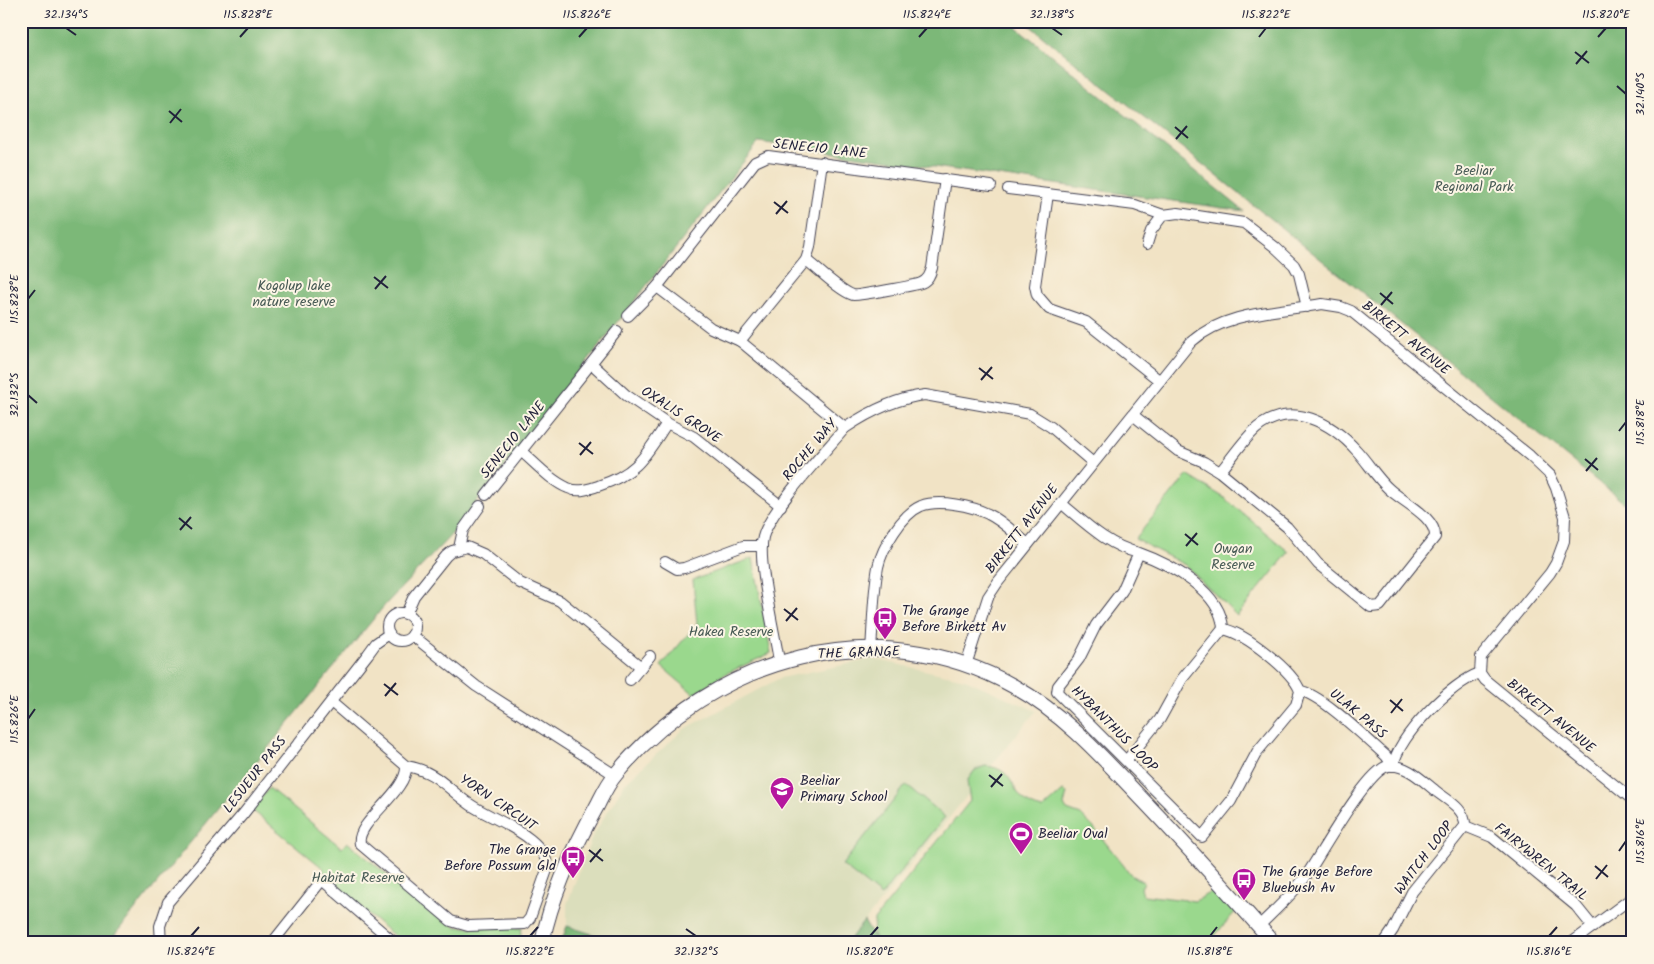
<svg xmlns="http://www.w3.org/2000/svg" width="1654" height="964" font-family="Kalam,sans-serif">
  <rect width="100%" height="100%" fill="#fcf5e5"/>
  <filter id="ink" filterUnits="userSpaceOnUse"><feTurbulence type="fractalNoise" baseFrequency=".02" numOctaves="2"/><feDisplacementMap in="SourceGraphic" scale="10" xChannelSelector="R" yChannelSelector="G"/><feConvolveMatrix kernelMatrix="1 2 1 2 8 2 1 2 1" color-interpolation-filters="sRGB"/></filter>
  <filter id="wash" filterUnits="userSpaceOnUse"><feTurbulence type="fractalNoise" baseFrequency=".0096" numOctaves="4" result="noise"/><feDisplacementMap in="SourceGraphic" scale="20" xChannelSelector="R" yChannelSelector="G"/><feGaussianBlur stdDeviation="1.12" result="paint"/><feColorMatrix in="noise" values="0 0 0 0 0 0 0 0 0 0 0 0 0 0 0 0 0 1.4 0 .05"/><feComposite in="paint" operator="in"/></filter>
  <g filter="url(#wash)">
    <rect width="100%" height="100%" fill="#f1e3c5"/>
    <!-- built -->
    <path fill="#dbdebc" d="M873,659L965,679L1036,711L847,943H619L567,926V904L592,837L625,783L683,730L780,678Z"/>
    <!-- green -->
    <g fill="#9ad88d" stroke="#5e7d64">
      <path d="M1187,475L1223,497L1289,552L1237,616L1185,565L1135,539Z"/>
      <path d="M753,558L771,653L723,675L694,694L661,666L697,624L693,580Z"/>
      <path d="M985,766C1021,768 1006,802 1043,809L1063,791L1067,793L1064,805L1067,810L1081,815L1093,827L1132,876L1144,882L1141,888L1143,895L1195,901L1216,889L1236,911L1208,943H877L873,934L874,920L970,801L967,781L975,770Z"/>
      <path d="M906,785L945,817L881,896L842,865Z"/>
      <path d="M269,788L342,848L347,842L437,915L457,927L522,928L519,943H399L397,938L320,875L324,869L252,810Z"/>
    </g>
    <!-- forest -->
    <g fill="#7bb878" stroke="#4e6d5a">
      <path d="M21,21H1009L1244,211L759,142L451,535L385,605L108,943H21Z"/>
      <path d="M1024,21H1633V510Z"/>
      <path d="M864,921L877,943H847Z"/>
      <path d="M567,926L619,943H561Z"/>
    </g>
  </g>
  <g filter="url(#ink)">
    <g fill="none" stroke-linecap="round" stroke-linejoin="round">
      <defs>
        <g id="street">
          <path d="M1008,189L1135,205L1163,215L1178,213L1244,223L1275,247L1294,265L1299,274L1307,307"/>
          <path d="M1048,194L1035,286L1037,295L1049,309L1086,322L1160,381"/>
          <path d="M1147,244L1151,231L1163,215"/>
          <path d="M806,260C818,269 840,291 853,295C857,296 917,285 921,283C928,280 930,275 932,268L945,179"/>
          <path d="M657,287L711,328L740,341L845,428"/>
          <path d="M628,316L657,287L755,162L768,156L991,186"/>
          <path d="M740,341L806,260L810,247L822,162"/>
          <path d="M592,364L626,395L667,423L694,437L781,506"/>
          <path d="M1133,415L1178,451L1204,462L1220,472L1287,527L1318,564L1371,607L1380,606L1435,537C1436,517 1403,502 1389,489C1377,478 1368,463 1357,451C1332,423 1292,400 1257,428C1243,440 1232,458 1220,472"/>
          <path d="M522,452C536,464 551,481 568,488C578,493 588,489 598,486C638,473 645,456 667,423"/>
          <path d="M486,495L617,331"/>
          <path d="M1061,503C1085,523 1108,546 1139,553L1122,591L1096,625L1079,659L1058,686L1057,692L1202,837L1231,801L1257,752L1296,705L1300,691C1293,671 1245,633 1223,629C1222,592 1170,564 1139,553"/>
          <path d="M459,548L463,530L480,506"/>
          <path d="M665,562L677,569L684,568L743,546H762"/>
          <circle cx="401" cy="627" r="14"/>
          <path d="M406,614L414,596L446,556L452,551L467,547L483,554L520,583L560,601L641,667"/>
          <path d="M412,635L476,686L615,775"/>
          <path d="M871,650C873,623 873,594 878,567C882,548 902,514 921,506C939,499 972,506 988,514C1003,521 1015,534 1028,544"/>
          <path d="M779,661C775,634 757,561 763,537C771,508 824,453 845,428C869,412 897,398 925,395L1030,414L1051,427L1092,462"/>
          <path d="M966,665L988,597L998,582L1191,342C1226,311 1278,312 1322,304L1341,307L1351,311L1530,456L1550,475L1556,488L1565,517L1564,541L1556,563L1550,573L1481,657L1480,673L1485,680L1633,800"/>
          <path d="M630,680L650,656"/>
          <path d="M1300,691C1320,693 1369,741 1386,756L1393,766"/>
          <path d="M331,702L406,766C408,792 355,822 360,844L451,921L468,926L525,924L530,918L547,870C550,838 493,820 471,805C447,789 437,771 406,766"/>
          <path d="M1127,760L1160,719L1182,679L1223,629"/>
          <path d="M1393,766C1399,735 1451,683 1480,673"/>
          <path d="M1465,826L1492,837L1576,906L1593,927"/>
          <path d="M1259,926C1275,910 1293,894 1306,876C1320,856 1367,770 1388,766C1406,763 1424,782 1437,792C1449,801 1466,810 1465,826L1412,892L1393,930L1384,943"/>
          <path d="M161,943L160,926L168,902L244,813L368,654L376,643L389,634"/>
          <path d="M272,943L322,880L395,943"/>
          <path d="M1571,943L1633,897"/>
        </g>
        <path id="secondary" d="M542,943C552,894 574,847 598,804C603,794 608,783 616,774C713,657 878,609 1015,687C1065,715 1103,758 1142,799C1187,846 1230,894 1274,943"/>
      </defs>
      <!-- street casing -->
      <use href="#street" stroke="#413f50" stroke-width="12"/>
      <!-- secondary casing -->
      <use href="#secondary" stroke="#413f50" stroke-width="16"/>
      <!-- street -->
      <use href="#street" stroke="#fff" stroke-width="10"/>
      <!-- secondary -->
      <use href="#secondary" stroke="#fff" stroke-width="14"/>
    </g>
  </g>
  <!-- ticks -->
  <path fill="none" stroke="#22223b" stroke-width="2" d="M66,28L76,35M1052,28L1062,35M240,37L248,28M579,37L587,28M919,37L927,28M1259,37L1266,28M1598,37L1606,28M1575,52L1589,63M1576,64L1587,51M1617,86L1626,94M169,111L182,122M170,123L181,109M1175,127L1188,138M1176,139L1187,126M774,202L788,213M776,214L787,201M374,277L388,288M375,289L386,276M1380,293L1393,304M28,299L35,290M1381,305L1392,292M979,368L993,379M981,380L992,367M28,395L37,403M1619,431L1626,422M579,443L593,454M580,455L591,442M1585,459L1598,470M1586,471L1597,458M179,518L192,529M180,530L191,517M1185,534L1198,545M1186,546L1197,533M784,609L798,620M786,621L797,608M384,684L398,695M385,696L396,683M1390,700L1403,711M1391,713L1402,699M28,719L35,709M989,775L1003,786M991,787L1002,774M589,850L603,861M1619,851L1626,841M590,862L601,849M1595,866L1608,877M1596,879L1607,865M686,929L696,936M191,936L199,927M530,936L538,927M870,936L878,927M1210,936L1217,927M1549,936L1557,927"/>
  <!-- icons -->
  <defs>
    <symbol id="bus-pin" viewBox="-11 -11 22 30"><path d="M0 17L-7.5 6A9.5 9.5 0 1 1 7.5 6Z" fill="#b5179e" stroke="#fcf5e5"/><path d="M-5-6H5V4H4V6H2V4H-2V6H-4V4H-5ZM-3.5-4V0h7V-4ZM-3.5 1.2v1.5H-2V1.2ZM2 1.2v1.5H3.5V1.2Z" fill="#fff"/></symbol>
    <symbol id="school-pin" viewBox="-11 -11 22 30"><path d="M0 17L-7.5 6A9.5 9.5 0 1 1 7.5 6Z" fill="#b5179e" stroke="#fcf5e5"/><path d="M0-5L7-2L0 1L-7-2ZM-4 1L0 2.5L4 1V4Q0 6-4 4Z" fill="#fff"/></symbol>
    <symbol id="stadium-pin" viewBox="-11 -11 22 30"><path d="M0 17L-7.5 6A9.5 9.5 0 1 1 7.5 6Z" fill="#b5179e" stroke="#fcf5e5"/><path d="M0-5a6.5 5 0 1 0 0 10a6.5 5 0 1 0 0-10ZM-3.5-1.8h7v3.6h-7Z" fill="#fff"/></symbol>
  </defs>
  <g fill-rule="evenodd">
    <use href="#bus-pin" x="871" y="605" width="28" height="38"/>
    <use href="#school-pin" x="768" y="775" width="28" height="38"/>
    <use href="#stadium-pin" x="1007" y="820" width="28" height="38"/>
    <use href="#bus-pin" x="559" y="844" width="28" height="38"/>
    <use href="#bus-pin" x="1230" y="866" width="28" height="38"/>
  </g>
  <g text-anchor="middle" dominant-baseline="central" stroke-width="4" stroke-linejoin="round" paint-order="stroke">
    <!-- street labels -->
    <g font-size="14" fill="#22223b" stroke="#fcf5e5">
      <text transform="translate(820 149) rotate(6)">SENECIO LANE</text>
      <text transform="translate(1406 338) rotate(39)">BIRKETT AVENUE</text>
      <text transform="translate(681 415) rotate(33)">OXALIS GROVE</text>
      <text transform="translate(513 440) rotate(-51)">SENECIO LANE</text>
      <text transform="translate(810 450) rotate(-50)">ROCHE WAY</text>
      <text transform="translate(1022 529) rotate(-52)">BIRKETT AVENUE</text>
      <text transform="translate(859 653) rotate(-2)">THE GRANGE</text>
      <text transform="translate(1358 714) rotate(40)">ULAK PASS</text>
      <text transform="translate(1551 716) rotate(39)">BIRKETT AVENUE</text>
      <text transform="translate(1114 729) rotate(45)">HYBANTHUS LOOP</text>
      <text transform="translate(255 775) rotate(-52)">LESUEUR PASS</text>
      <text transform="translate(498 803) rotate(34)">YORN CIRCUIT</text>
      <text transform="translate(1424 858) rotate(-53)">WAITCH LOOP</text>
      <text transform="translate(1541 862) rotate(39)">FAIRYWREN TRAIL</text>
    </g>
    <!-- park labels -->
    <g font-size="14" fill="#465954" stroke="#fcf5e5">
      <text x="1474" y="171">Beeliar<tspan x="1474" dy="16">Regional Park</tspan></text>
      <text x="294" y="286">Kogolup lake<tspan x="294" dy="16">nature reserve</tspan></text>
      <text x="1233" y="549">Owgan<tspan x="1233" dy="16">Reserve</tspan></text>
      <text x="731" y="632">Hakea Reserve</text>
      <text x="358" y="878">Habitat Reserve</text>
    </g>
    <!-- poi labels -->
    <g font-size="14" fill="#22223b" stroke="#fcf5e5" text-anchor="start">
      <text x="902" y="611">The Grange<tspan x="902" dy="16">Before Birkett Av</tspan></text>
      <text x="800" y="781">Beeliar<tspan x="800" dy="16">Primary School</tspan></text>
      <text x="1038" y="834">Beeliar Oval</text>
      <text x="556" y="850" text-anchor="end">The Grange<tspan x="556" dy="16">Before Possum Gld</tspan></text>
      <text x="1262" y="872">The Grange Before<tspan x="1262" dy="16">Bluebush Av</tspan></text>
    </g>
  </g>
  <!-- margin -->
  <rect width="1654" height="964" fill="none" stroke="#fcf5e5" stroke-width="55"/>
  <rect x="28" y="28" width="1598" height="908" fill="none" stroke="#22223b" stroke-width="2"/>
  <g font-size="12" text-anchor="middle" fill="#22223b">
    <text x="66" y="18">32.134°S</text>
    <text x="248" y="18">115.828°E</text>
    <text x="587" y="18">115.826°E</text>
    <text x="927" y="18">115.824°E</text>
    <text x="1052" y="18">32.138°S</text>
    <text x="1266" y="18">115.822°E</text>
    <text x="1606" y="18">115.820°E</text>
    <text transform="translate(1640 94) rotate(-90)" y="4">32.140°S</text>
    <text transform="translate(14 299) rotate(-90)" y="4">115.828°E</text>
    <text transform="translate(14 395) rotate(-90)" y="4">32.132°S</text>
    <text transform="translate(1640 422) rotate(-90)" y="4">115.818°E</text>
    <text transform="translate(14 719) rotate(-90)" y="4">115.826°E</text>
    <text transform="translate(1640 841) rotate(-90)" y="4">115.816°E</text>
    <text x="191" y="955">115.824°E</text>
    <text x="530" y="955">115.822°E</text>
    <text x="696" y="955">32.132°S</text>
    <text x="870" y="955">115.820°E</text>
    <text x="1210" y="955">115.818°E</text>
    <text x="1549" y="955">115.816°E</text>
  </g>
</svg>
